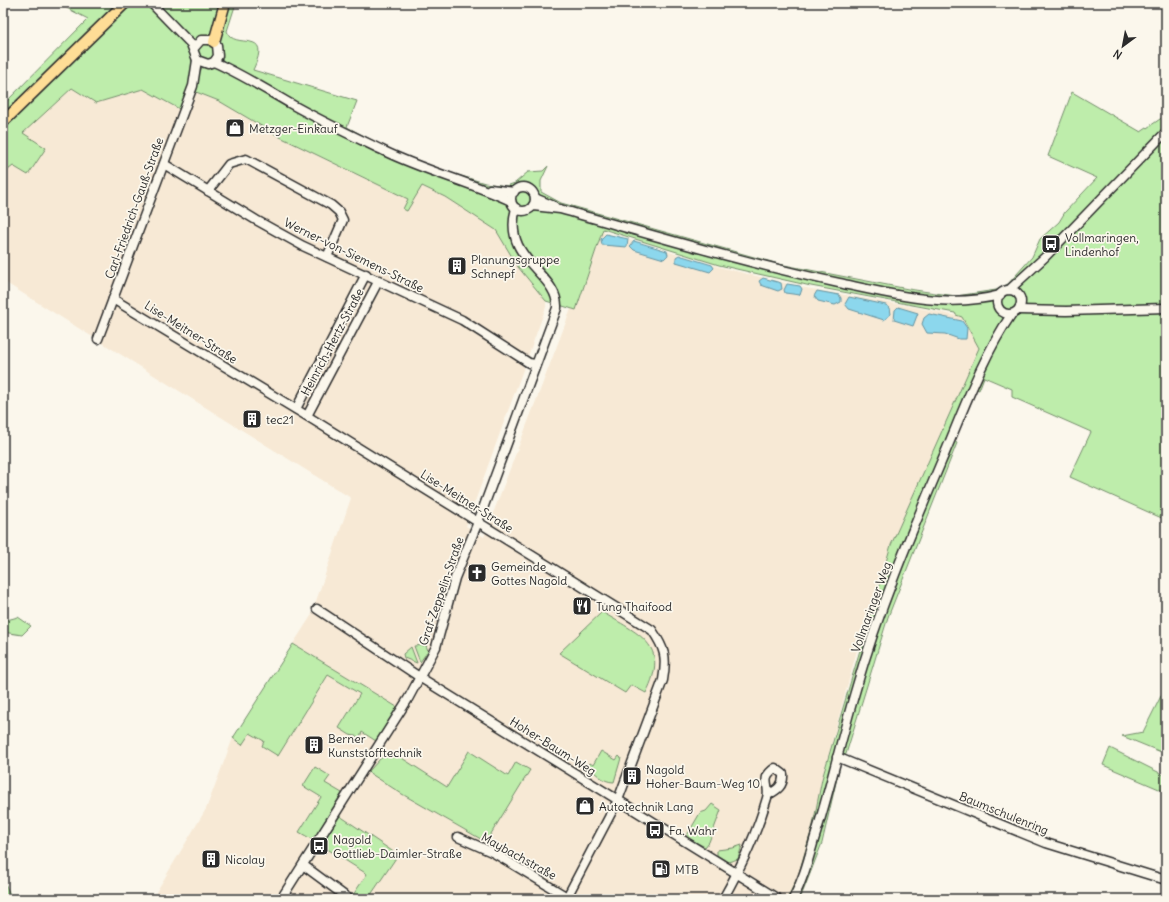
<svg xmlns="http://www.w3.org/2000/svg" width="1169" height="902" font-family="Delius,sans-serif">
  <rect width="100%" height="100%" fill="#fbf7ec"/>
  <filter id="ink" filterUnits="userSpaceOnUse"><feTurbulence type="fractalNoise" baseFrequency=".025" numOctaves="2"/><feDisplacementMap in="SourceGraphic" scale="8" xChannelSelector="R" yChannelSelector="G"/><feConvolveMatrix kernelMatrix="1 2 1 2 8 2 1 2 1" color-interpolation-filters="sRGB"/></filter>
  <g filter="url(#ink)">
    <!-- built -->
    <path fill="#f7e9d5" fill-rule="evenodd" d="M72,88L96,103L143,89L186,113L194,91L219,101L280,137L335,164L408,199L407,211L421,186L445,197L496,230L518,267L546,301V307L466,526L484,537L571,309L576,310L602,232L723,268L806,288L919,308L962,317L979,348L891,545L862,632L822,779L813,825L798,876L787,899H368L398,855L321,845L367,874L354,895L358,899H152L206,809L233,738L242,745L250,732L265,741L262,746L278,756L328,675L360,694L339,728L362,732L376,741L397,707L293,644L311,616L351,498L3,281V174L13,166L28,174L22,133ZM655,658L651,683L646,693L630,685ZM394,753L447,787L530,770L486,842L402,794ZM303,786L342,793L299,832L321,797Z"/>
    <!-- green -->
    <g fill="#beedab" stroke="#748c6b" fill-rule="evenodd">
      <path d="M61,3H124L129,7L133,3H236L227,31C233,52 274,26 253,70L357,101L347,127L387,148L441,170L485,183L506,186L515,183L528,172L543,171L548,166L541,181V192L561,203L779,264L908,289L956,296L996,290L1008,284L1032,257L1040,239L1059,222L1065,212L1097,178L1048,156L1072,92L1141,132L1166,115V520L1070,477L1091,432L1012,397V389L984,377L979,390L976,389L954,441L957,443L888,617L846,754L840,765L822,843L802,894L800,899H787L798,876L813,825L822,779L891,545L979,348L962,317L956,315L955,313L811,286L719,265L603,229L576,310L546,301L518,267L496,230L445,197L422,186L407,211L403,209L408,199L280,137L219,101L191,90L183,111L143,89L96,103L72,88L23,133L46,148L28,175L13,166L3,174V105L88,19L61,5ZM180,31L198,41L191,44ZM218,56L235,70L214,61ZM200,63L204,64L193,85Z"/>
      <path d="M602,612C638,634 671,644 646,693L631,685L625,693L559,653Z"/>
      <path d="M18,617L31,626L22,635L3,632V621Z"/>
      <path d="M293,644L397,707L376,741L362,732L360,737L350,735L339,728L360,694L328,675L278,756L262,746L264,741L250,733L242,745L233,738Z"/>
      <path d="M426,645L428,651L420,662L414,646Z"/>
      <path d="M411,647L417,663L404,658L403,654Z"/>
      <path d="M1166,686V754L1122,736L1143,732Z"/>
      <path d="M1110,748L1166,776V792L1103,765Z"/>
      <path d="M469,751L508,776L516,762L530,770L486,842L402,794L368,772L381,758L394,753L447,787Z"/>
      <path d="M601,751L616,760L619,756L621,758L614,782C602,782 597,773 587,767L590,763L593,765Z"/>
      <path d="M315,767L330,776L325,783L342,793L313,840L299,832L321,797L303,786Z"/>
      <path d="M712,804L721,810L709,842L705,847L686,837L700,813L706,811Z"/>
      <path d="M340,816L398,855L368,899H358L353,895L367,874L321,845Z"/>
      <path d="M742,845L738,859L728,862L717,855V850L733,848Z"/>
      <path d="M3,879L12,899H3Z"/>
    </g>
    <!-- water -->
    <g fill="#8cd7ed" stroke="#65929f">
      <path d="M606,234L628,239L627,247L602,245L601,239Z"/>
      <path d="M634,241L667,251L668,255L664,259L634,250L630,246Z"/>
      <path d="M679,255L712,265L714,268L710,272L676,262V257Z"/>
      <path d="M763,278L781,283L782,289L778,291L761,285L759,281Z"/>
      <path d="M787,284L800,286L802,289L800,295L785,293L784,290Z"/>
      <path d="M817,291L839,295L841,298V302L835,305L818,301L814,296Z"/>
      <path d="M849,297L886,305L890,308L891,314L884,320L849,309L845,304Z"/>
      <path d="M898,307L918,313L913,326L894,320L895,310Z"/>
      <path d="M929,314L962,321L967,328L966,339H959L945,334L927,333L922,324L924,318Z"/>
    </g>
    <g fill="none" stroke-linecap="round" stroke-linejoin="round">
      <defs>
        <g id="minor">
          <path d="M151,3L191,44L197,60L208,64L214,62L218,56L217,45L211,40H201L194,48"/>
          <path d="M214,62C241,74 265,89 291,104C321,121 353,136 384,151C425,171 470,182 511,201"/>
          <path d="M164,164L256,220L303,246L462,320L529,363L535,364"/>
          <circle cx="523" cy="199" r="12"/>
          <path d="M490,189L514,192"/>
          <path d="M208,191L229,164L246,159L331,205L339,212L343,220L327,257"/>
          <path d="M535,198L554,206"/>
          <path d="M533,206L560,209C653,235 745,263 839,283C891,294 947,309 1000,295"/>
          <path d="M1009,290L1045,257L1166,132"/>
          <circle cx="1009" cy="302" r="12"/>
          <path d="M113,299L307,416L652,630C665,649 667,657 663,680L618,800L566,899"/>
          <path d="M1019,310L1066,311L1166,308"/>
          <path d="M98,339L193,86L197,60"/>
          <path d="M296,409L366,274"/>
          <path d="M307,416L379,280"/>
          <path d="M317,609L421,678L778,899"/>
          <path d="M837,757L1046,843L1166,880"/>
          <path d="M458,837L494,853L567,897"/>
          <path d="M303,865L349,899"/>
          <path d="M281,899L408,699L436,647L455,578L478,522L557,308C559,273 501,261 516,208"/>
          <path d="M723,899C741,867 757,833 767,798C771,784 759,779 775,768L783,774C784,786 777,790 768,795"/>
          <path d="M793,899C803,880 808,861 814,840C830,790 841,739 856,689C879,608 912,531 945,453C964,408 983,356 1011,315"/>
        </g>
        <g id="major">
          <path d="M214,42L225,3"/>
          <path d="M3,122L125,3"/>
        </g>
      </defs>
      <!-- minor casing -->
      <use href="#minor" stroke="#2b2b2b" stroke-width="11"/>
      <!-- major casing -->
      <use href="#major" stroke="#2b2b2b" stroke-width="13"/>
      <!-- minor -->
      <use href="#minor" stroke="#fbf7ec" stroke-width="8"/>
      <!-- major -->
      <use href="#major" stroke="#fedd96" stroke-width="10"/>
    </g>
  </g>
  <!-- icons -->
  <defs>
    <symbol id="shop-square" viewBox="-11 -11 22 22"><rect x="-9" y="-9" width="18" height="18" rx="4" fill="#2b2b2b" stroke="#fbf7ec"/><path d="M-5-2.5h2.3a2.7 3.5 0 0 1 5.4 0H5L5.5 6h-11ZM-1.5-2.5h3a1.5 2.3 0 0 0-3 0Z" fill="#fff"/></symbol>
    <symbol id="bus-square" viewBox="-11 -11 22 22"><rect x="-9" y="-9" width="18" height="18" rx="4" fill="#2b2b2b" stroke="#fbf7ec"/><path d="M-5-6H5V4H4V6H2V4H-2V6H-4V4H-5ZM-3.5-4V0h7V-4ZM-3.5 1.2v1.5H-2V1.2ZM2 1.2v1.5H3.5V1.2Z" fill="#fff"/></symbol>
    <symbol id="building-square" viewBox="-11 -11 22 22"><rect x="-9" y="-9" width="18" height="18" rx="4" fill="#2b2b2b" stroke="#fbf7ec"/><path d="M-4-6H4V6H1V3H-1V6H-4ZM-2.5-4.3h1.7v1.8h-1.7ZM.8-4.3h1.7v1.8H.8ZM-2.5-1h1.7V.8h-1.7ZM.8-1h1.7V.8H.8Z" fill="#fff"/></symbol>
    <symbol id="church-square" viewBox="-11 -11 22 22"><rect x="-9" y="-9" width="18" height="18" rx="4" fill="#2b2b2b" stroke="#fbf7ec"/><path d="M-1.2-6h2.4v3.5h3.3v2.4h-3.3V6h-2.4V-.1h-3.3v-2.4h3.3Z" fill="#fff"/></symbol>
    <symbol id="restaurant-square" viewBox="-11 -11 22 22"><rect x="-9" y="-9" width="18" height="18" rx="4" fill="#2b2b2b" stroke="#fbf7ec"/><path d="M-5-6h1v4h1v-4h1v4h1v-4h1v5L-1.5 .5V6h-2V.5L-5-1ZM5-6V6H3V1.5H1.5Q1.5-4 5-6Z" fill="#fff"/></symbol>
    <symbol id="fuel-square" viewBox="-11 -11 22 22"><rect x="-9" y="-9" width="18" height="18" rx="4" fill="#2b2b2b" stroke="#fbf7ec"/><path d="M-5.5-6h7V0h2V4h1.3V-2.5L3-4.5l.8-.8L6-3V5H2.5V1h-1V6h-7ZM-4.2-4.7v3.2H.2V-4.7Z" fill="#fff"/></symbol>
  </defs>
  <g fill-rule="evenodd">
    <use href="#shop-square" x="224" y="117" width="22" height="22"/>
    <use href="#bus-square" x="1040" y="233" width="22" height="22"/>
    <use href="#building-square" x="446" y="255" width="22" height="22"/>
    <use href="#building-square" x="241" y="408" width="22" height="22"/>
    <use href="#church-square" x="466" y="562" width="22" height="22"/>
    <use href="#restaurant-square" x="571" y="595" width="22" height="22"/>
    <use href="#building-square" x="303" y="734" width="22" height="22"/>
    <use href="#building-square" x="621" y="765" width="22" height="22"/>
    <use href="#shop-square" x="574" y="795" width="22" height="22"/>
    <use href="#bus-square" x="644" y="819" width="22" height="22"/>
    <use href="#bus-square" x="308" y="835" width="22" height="22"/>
    <use href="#building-square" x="200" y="848" width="22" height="22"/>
    <use href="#fuel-square" x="650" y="858" width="22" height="22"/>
  </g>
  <g text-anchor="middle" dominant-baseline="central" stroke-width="3.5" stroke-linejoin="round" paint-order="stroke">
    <!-- poi labels -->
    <g font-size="12" fill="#2b2b2b" stroke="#fbf7ec" text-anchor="start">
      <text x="249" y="128">Metzger-Einkauf</text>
      <text x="1065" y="237">Vollmaringen,<tspan x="1065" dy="14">Lindenhof</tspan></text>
      <text x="471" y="259">Planungsgruppe<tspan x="471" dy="14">Schnepf</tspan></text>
      <text x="266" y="419">tec21</text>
      <text x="491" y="566">Gemeinde<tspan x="491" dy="14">Gottes Nagold</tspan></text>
      <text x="596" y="606">Tung Thaifood</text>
      <text x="328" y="738">Berner<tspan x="328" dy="14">Kunststofftechnik</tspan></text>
      <text x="646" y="769">Nagold<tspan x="646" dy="14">Hoher-Baum-Weg 10</tspan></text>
      <text x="599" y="806">Autotechnik Lang</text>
      <text x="669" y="830">Fa. Wahr</text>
      <text x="333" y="839">Nagold<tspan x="333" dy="14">Gottlieb-Daimler-Straße</tspan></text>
      <text x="225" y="859">Nicolay</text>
      <text x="675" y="869">MTB</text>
    </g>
    <!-- street labels -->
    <g font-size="12" fill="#2b2b2b" stroke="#fbf7ec">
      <text transform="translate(134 208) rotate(-70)">Carl-Friedrich-Gauß-Straße</text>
      <text transform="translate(354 255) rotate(26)">Werner-von-Siemens-Straße</text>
      <text transform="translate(191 332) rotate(32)">Lise-Meitner-Straße</text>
      <text transform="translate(332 342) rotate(-62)">Heinrich-Hertz-Straße</text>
      <text transform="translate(467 501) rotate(32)">Lise-Meitner-Straße</text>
      <text transform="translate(441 591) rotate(-71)">Graf-Zeppelin-Straße</text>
      <text transform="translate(871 607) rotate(-70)">Vollmaringer Weg</text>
      <text transform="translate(553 746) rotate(32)">Hoher-Baum-Weg</text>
      <text transform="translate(1004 813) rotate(22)">Baumschulenring</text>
      <text transform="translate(519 856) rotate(29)">Maybachstraße</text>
    </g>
  </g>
  <!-- margin -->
  <rect width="1169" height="902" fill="none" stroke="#fbf7ec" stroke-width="16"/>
  <rect x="8" y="8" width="1153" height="886" fill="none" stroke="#2b2b2b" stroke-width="1.5" filter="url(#ink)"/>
  <!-- north arrow -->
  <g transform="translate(1123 46) rotate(212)" stroke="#fbf7ec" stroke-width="3" paint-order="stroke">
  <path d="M0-3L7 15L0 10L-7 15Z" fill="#2b2b2b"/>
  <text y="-6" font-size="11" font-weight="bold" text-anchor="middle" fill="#2b2b2b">N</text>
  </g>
</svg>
